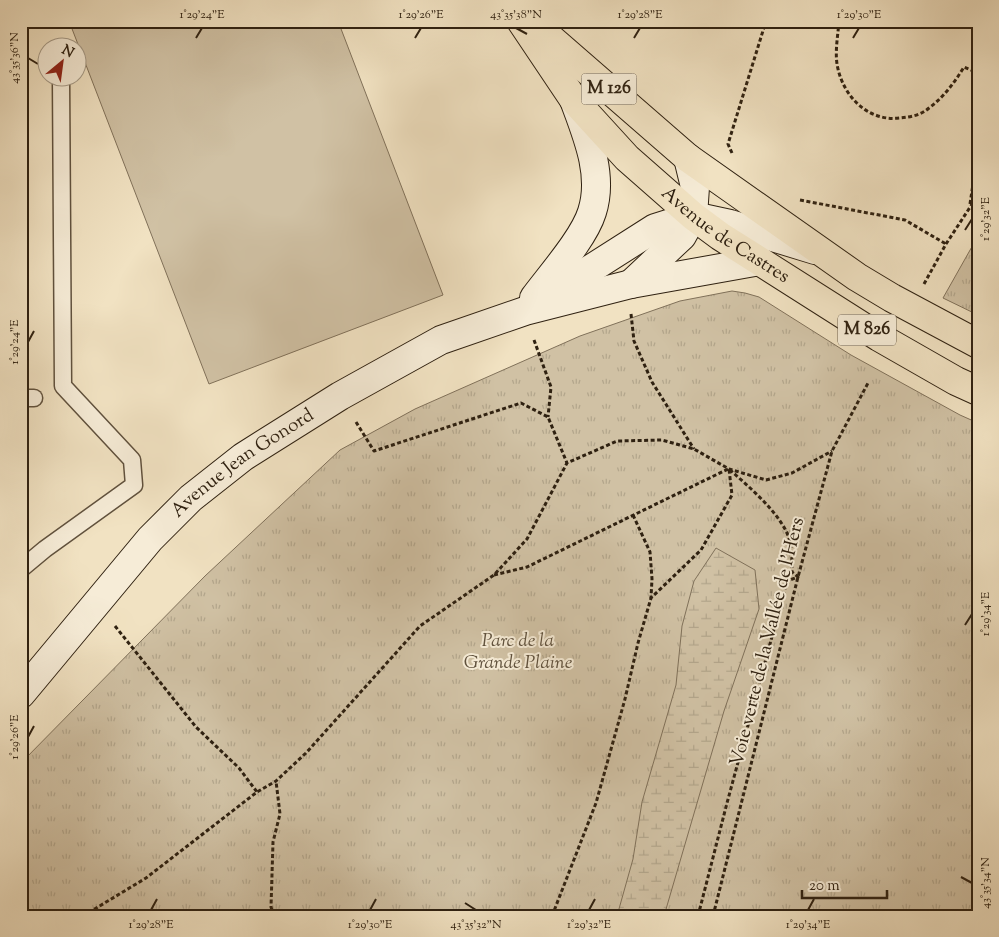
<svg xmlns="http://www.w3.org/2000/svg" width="999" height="937" font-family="'Sorts Mill Goudy',serif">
  <defs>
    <pattern id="grass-tufts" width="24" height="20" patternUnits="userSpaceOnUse" patternTransform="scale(1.25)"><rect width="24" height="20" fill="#d0c1a4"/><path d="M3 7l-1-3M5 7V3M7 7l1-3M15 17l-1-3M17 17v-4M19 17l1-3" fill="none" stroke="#b3a68c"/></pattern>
    <pattern id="wetland-marsh" width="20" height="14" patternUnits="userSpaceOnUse" patternTransform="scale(1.25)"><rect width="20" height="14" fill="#d0c1a4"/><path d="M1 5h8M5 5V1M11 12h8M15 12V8" fill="none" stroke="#b3a68c"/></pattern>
  </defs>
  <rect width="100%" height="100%" fill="#f1e2c2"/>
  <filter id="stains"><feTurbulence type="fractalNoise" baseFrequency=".004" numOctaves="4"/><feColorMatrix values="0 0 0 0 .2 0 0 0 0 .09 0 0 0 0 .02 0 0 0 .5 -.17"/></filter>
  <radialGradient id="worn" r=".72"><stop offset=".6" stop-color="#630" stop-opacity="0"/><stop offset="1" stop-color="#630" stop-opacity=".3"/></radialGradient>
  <!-- grass -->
  <g fill="url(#grass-tufts)" stroke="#80715a">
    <path d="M978,236V315L943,298Z"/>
    <path d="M732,291L745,293L759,297L851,355L960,415L978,423V916H21V763L205,576L340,450L415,409L580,336L680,301Z"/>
  </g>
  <!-- wetland -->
  <path fill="url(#wetland-marsh)" stroke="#80715a" d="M716,548L755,570L759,609L724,711L664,916H617L633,859L642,802L676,685L682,626L694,581Z"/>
  <!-- pitch -->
  <path fill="#d0c1a4" stroke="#80715a" d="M69,21H338L443,295L209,384Z"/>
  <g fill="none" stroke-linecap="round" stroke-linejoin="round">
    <defs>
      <g id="lane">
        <path d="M21,398H34"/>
        <path d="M21,569L45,549L134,485L132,460L63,386L61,78"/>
      </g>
      <g id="secondary">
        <path d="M631,284L682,236L693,216L695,187L688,158"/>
        <path d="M534,298C551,275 584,238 592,212C604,175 587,135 574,100"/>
        <path d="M545,298L655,228L693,216L730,224L815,250"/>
        <path id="s1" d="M21,694L150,539L191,498L243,457L340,396L441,340L525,311L631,284L760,261"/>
      </g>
      <g id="primary">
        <path id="s2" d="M521,21L574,100L627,158L693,216L720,236L879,337L956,381L978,391"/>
        <path d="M534,24L688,158L857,277L892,298L978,344"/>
      </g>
    </defs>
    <!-- lane casing -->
    <use href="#lane" stroke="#60513d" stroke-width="19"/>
    <!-- secondary casing -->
    <use href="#secondary" stroke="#2f2111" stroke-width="30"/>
    <!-- primary casing -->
    <use href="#primary" stroke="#2f2111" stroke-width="30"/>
    <!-- path -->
    <g stroke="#2f2111" stroke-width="3" stroke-dasharray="4 2.5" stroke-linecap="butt">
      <path d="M839,21C838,35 835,50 837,64C842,95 867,122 900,118C911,117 921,115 929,108C944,97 954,83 964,67L978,73"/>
      <path d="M732,153L728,144L766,21"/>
      <path d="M800,200L905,220L946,244"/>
      <path d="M970,204L978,151"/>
      <path d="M924,284L946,244L978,195"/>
      <path d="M631,314L634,341L652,382L694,449"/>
      <path d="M534,340L551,387L548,417"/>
      <path d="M356,422L374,451L521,403L548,417L567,463"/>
      <path d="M633,515L650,552L652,579L651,598"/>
      <path d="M494,575L527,567L728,469"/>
      <path d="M115,626L196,727L239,768L257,792"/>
      <path d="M21,906L28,916"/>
      <path d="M83,916L146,878L257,792L276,781L306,753L420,626L494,575L527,539L567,463L617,441L662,440L694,449L729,469L766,480L792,473L832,451"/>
      <path d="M274,916L271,907L273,842L280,814L276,781"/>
      <path d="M552,916L596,803L625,699L638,643L651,598L701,550L732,495L729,469"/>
      <path d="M698,916L727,803L787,581L798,577L792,572C792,558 792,541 785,529C772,506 749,487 729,469"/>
      <path d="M713,916L798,577L832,451L868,383"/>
    </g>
    <!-- lane -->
    <use href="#lane" stroke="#f6ecd7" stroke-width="16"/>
    <!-- secondary -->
    <use href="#secondary" stroke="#f6ecd7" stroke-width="28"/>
    <!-- primary -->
    <use href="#primary" stroke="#f1e2c2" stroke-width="28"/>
  </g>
  <!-- ticks -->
  <path fill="none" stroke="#2f2111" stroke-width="2" d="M516,28L527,34M196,38L202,28M415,38L421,28M634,38L640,28M853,38L859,28M28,58L38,64M965,230L972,219M28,342L34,331M965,625L972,614M28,737L34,726M961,877L972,883M465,903L476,910M151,910L157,899M370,910L376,899M589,910L595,899M808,910L814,899"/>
  <g text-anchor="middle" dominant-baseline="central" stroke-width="4" stroke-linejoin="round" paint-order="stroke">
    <!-- shield labels -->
    <g fill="#f6ecd7" stroke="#6b5e4c" stroke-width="1">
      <rect x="581.5" y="73.5" width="55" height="31" rx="4"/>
      <rect x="838" y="314.5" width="58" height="31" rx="4"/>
    </g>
    <g font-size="18" font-weight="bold" fill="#2f2111">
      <text x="609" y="89">M 126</text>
      <text x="867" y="330">M 826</text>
    </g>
    <!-- street labels -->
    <g font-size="19" fill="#2f2111" stroke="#f6ecd7">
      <text stroke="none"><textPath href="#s2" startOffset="299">Avenue de Castres</textPath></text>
      <text stroke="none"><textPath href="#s1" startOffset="322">Avenue Jean Gonord</textPath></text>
      <text transform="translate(768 642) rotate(-76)">Voie verte de la Vallée de l'Hers</text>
    </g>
    <!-- park labels -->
    <g font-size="19" font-style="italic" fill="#5f513d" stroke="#f6ecd7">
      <text x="518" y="641">Parc de la<tspan x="518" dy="22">Grande Plaine</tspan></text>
    </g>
  </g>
  <!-- margin -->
  <rect width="999" height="937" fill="none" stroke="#f1e2c2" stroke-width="55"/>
  <!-- north arrow -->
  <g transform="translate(62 62) rotate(29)"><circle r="24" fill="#f6ecd7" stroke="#a69b88"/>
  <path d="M0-4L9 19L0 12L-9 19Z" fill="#8f2418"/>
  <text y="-8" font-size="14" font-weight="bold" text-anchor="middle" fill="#2f2111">N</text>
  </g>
  <!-- scale -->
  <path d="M802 890v8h85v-8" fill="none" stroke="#2f2111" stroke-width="2.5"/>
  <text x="809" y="890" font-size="15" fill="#2f2111" stroke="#f6ecd7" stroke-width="4" paint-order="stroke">20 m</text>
  <rect x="28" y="28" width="944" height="882" fill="none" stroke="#2f2111" stroke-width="2"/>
  <g font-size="12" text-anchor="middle" fill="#2f2111">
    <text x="202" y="18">1°29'24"E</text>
    <text x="421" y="18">1°29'26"E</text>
    <text x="516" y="18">43°35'38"N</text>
    <text x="640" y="18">1°29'28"E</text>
    <text x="859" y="18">1°29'30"E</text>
    <text transform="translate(14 58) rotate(-90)" y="4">43°35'36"N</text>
    <text transform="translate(985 219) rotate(-90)" y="4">1°29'32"E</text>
    <text transform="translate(14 342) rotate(-90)" y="4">1°29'24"E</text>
    <text transform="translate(985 614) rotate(-90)" y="4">1°29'34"E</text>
    <text transform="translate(14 737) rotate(-90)" y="4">1°29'26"E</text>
    <text transform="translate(985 883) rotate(-90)" y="4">43°35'34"N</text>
    <text x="151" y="928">1°29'28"E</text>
    <text x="370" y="928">1°29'30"E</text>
    <text x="476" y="928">43°35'32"N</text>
    <text x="589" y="928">1°29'32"E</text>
    <text x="808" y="928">1°29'34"E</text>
  </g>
  <rect width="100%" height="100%" filter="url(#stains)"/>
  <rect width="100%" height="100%" fill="url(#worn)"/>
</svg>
